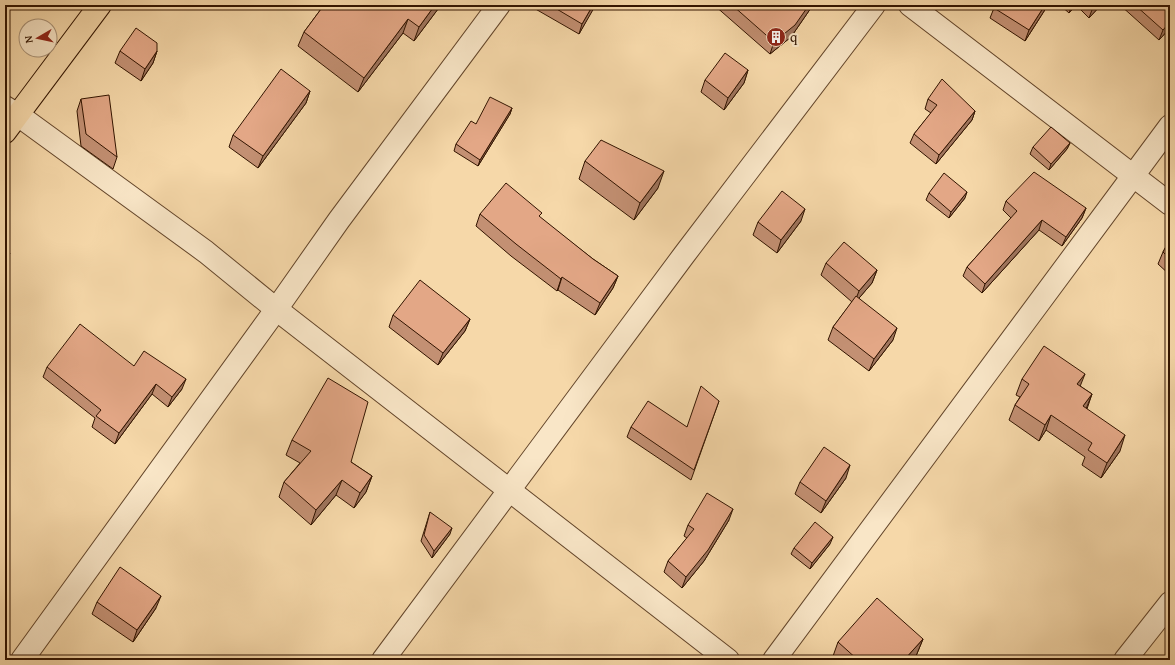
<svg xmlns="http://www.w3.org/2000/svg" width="1175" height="665" font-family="'Gentium Book Plus',serif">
  <rect width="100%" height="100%" fill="#f6d8a9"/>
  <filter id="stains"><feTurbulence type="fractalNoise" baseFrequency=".005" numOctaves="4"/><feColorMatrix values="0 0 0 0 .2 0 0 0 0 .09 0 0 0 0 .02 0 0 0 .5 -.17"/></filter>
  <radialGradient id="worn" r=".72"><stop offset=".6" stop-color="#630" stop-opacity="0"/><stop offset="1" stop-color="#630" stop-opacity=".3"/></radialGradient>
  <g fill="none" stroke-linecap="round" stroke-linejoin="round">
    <defs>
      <g id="minor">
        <path d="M910,5L1170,204"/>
        <path d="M5,107L18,115L206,252L276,309L728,660"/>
        <path d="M22,660L275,311L339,220L499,5"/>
        <path d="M383,660L684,255L874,5"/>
        <path d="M774,660L1170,126"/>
        <path d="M1125,660L1170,603"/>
      </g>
      <path id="primary" d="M5,132L100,5"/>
    </defs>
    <!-- minor casing -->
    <use href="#minor" stroke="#63452a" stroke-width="24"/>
    <!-- primary casing -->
    <use href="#primary" stroke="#321400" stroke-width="24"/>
    <!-- minor -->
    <use href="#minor" stroke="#f9e6c7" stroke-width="22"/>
    <!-- primary -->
    <use href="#primary" stroke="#f6d8a9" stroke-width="22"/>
  </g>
  <!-- wall -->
  <g fill="#c39073" stroke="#321400">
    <path d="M324,5H441L414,41L403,33L358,92L298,46L304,32Z"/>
    <path d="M533,5H595L579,34L532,7Z"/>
    <path d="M714,5H763L766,7L768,5H813L791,37L770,54Z"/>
    <path d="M995,5H1048L1025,41L990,18L994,8Z"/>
    <path d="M1060,5H1101L1089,18L1076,5L1069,13Z"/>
    <path d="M1120,5H1170V28L1159,40Z"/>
    <path d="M120,51H157L153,63L141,81L115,63Z"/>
    <path d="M748,70L744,83L724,110L701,92L705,80Z"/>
    <path d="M310,91L306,103L258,168L229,147L233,135Z"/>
    <path d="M81,99L117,157L113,169L81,146L77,111Z"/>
    <path d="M928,99L975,111L972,120L936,164L910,143L914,134L931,113L925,109Z"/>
    <path d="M512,108L510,114L478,166L454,151L456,144L476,124Z"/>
    <path d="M1070,143L1067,149L1049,170L1030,154L1033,147Z"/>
    <path d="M585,161L658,188L634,220L579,179Z"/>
    <path d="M929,193L965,198L949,218L926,200Z"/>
    <path d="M1006,201L1086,208L1082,218L1062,246L1039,230L982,293L963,276L967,267L1011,218L1003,210Z"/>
    <path d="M480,214L540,218L593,259L618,276L613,288L595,315L558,290L557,291L511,256L476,226Z"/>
    <path d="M801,221L777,253L753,235L758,222Z"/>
    <path d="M1170,239V275L1158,264L1163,252Z"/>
    <path d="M826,263L877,270L872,283L859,298L893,340L869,371L828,340L833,327L852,302L821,275Z"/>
    <path d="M393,315L470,319L465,331L438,365L389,327Z"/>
    <path d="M134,366L182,389L168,407L152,394L115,444L92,427L95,418L43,377L47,367Z"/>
    <path d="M1022,379L1080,386L1092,394L1087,409L1120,451L1101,478L1082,465L1085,457L1046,430L1039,441L1009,420L1015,405L1020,397L1016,395Z"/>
    <path d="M719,401L691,480L627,437L631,427H687Z"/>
    <path d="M292,440L351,462L372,476L366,492L354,508L336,495L311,525L279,497L284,482L300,463L286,455Z"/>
    <path d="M846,478L821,513L795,494L800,482Z"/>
    <path d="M430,512L450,534L432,558L421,541Z"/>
    <path d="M729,520L704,561L682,588L664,572L668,561L687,538L684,536L688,525Z"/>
    <path d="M830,544L810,569L791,554L794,548Z"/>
    <path d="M97,602L156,608L133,642L92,614Z"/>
    <path d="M923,639L916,656L913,660H833L832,659L838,642Z"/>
  </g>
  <!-- shaded-wall -->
  <g fill="#9f755e" stroke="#321400">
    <path d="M435,5H441L414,41L419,27Z"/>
    <path d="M593,5H595L594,8L579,34L582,24Z"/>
    <path d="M809,5H813L791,37L770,54L774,42Z"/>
    <path d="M1045,5H1048L1025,41L1029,30Z"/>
    <path d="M1072,5H1076L1069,13Z"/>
    <path d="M1095,5H1101L1089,18L1093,7Z"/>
    <path d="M408,19L403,33L358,92L364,78Z"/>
    <path d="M1170,22V28L1159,40L1163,30Z"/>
    <path d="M157,51L153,63L141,81L145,69Z"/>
    <path d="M748,70L744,83L724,110L728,98Z"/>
    <path d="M310,91L306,103L258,168L263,156Z"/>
    <path d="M512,108L510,114L478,166L480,160Z"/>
    <path d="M975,111L972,120L936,164L939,155Z"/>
    <path d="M1070,143L1067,149L1049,170L1051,164Z"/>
    <path d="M664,171L658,188L634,220L640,203Z"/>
    <path d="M967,192L965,198L949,218L951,212Z"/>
    <path d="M1086,208L1082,218L1062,246L1066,237Z"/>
    <path d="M805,209L801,221L777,253L781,240Z"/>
    <path d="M1042,220L1039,230L982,293L985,284Z"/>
    <path d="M10,253L6,263L5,264V258Z"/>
    <path d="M877,270L872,283L854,304L859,291Z"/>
    <path d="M618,276L613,288L595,315L600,303Z"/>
    <path d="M562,277L558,290L557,291L561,279Z"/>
    <path d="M470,319L465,331L438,365L443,353Z"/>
    <path d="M897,328L893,340L869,371L874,359Z"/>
    <path d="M1085,374L1079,389L1077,384Z"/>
    <path d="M186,379L182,389L168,407L172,397Z"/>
    <path d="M156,384L152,394L115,444L119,433Z"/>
    <path d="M1092,394L1086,409L1083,406Z"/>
    <path d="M1051,415L1046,430L1039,441L1045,425Z"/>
    <path d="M1125,435L1120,451L1101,478L1107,463Z"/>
    <path d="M850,465L846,478L821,513L826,501Z"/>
    <path d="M372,476L366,492L354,508L360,493Z"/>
    <path d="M342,480L336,495L311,525L316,510Z"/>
    <path d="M733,509L729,520L704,561L682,588L686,577Z"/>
    <path d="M452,528L450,534L432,558L434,551Z"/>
    <path d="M833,537L830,544L810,569L812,563Z"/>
    <path d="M161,596L156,608L133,642L137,630Z"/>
    <path d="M923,639L916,656L913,660H904Z"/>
  </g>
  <!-- building -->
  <g fill="#e3a786" stroke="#321400">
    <path d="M324,5H435L419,27L408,19L364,78L304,32Z"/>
    <path d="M550,5H593L582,24Z"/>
    <path d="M732,5H763L766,7L768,5H809L795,25L774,42Z"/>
    <path d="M995,5H1045L1029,30L994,8Z"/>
    <path d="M1135,5H1170V22L1163,30Z"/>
    <path d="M136,28L157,43V51L145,69L120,51Z"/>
    <path d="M725,53L748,70L728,98L705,80Z"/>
    <path d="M281,69L310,91L263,156L233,135Z"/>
    <path d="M942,79L975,111L939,155L914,134L937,105L928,99Z"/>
    <path d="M109,95L117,157L86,134L81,99Z"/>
    <path d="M490,97L512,108L480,160L456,144L471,121L476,124Z"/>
    <path d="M1051,127L1070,143L1051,164L1033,147Z"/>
    <path d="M601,140L664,171L640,203L585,161Z"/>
    <path d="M1034,172L1086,208L1066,237L1042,220L985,284L967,267L1017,211L1006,201Z"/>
    <path d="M944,173L967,192L951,212L929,193Z"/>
    <path d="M506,183L542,213L539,216L593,259L618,276L600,303L562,277L561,279L516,244L480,214Z"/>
    <path d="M782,191L805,209L781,240L758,222Z"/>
    <path d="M1170,239V259L1163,252Z"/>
    <path d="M844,242L877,270L859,291L826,263Z"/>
    <path d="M5,249L10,253L5,258Z"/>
    <path d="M420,280L470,319L443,353L393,315Z"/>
    <path d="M856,296L897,328L874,359L833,327Z"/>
    <path d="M80,324L134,366L144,351L186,379L172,397L156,384L119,433L96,416L101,410L47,367Z"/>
    <path d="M1044,346L1085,374L1077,384L1092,394L1083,406L1125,435L1107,463L1088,450L1092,443L1051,415L1045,425L1015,405L1029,384L1022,379Z"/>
    <path d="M328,378L368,402L351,462L372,476L360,493L342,480L316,510L284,482L311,451L292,440Z"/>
    <path d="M701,386L719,401L694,470L631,427L648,401L687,427Z"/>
    <path d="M824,447L850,465L826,501L800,482Z"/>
    <path d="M707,493L733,509L708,550L686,577L668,561L694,529L688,525Z"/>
    <path d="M430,512L452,528L434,551L424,535Z"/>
    <path d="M815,522L833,537L812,563L794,548Z"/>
    <path d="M120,567L161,596L137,630L97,602Z"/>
    <path d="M877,598L923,639L904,660H858L838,642Z"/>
  </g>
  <!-- icons -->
  <defs>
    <symbol id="building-disc" viewBox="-11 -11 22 22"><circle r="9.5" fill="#8f2418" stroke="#f9e6c7"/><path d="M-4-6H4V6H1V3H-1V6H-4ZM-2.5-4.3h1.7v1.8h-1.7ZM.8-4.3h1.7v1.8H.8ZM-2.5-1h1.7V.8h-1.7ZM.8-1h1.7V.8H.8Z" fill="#fff"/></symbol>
  </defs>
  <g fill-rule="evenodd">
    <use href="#building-disc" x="765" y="26" width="22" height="22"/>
  </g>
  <g text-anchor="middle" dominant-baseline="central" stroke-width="4" stroke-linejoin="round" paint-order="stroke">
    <!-- poi labels -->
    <g font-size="14" fill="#321400" stroke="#f9e6c7" text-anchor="start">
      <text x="790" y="37">q</text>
    </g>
  </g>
  <!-- margin -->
  <rect width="1175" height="665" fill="none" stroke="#f6d8a9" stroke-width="20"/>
  <rect x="6" y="6" width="1163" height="653" fill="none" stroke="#321400" stroke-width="2"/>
  <rect x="10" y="10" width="1155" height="645" fill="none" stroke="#321400"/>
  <!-- north arrow -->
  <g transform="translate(38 38) rotate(261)"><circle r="19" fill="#f9e6c7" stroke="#a99277"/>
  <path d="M0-3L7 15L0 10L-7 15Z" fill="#8f2418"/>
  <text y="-6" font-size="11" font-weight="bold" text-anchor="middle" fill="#321400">N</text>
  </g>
  <rect width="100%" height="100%" filter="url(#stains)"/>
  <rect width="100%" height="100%" fill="url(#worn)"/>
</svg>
